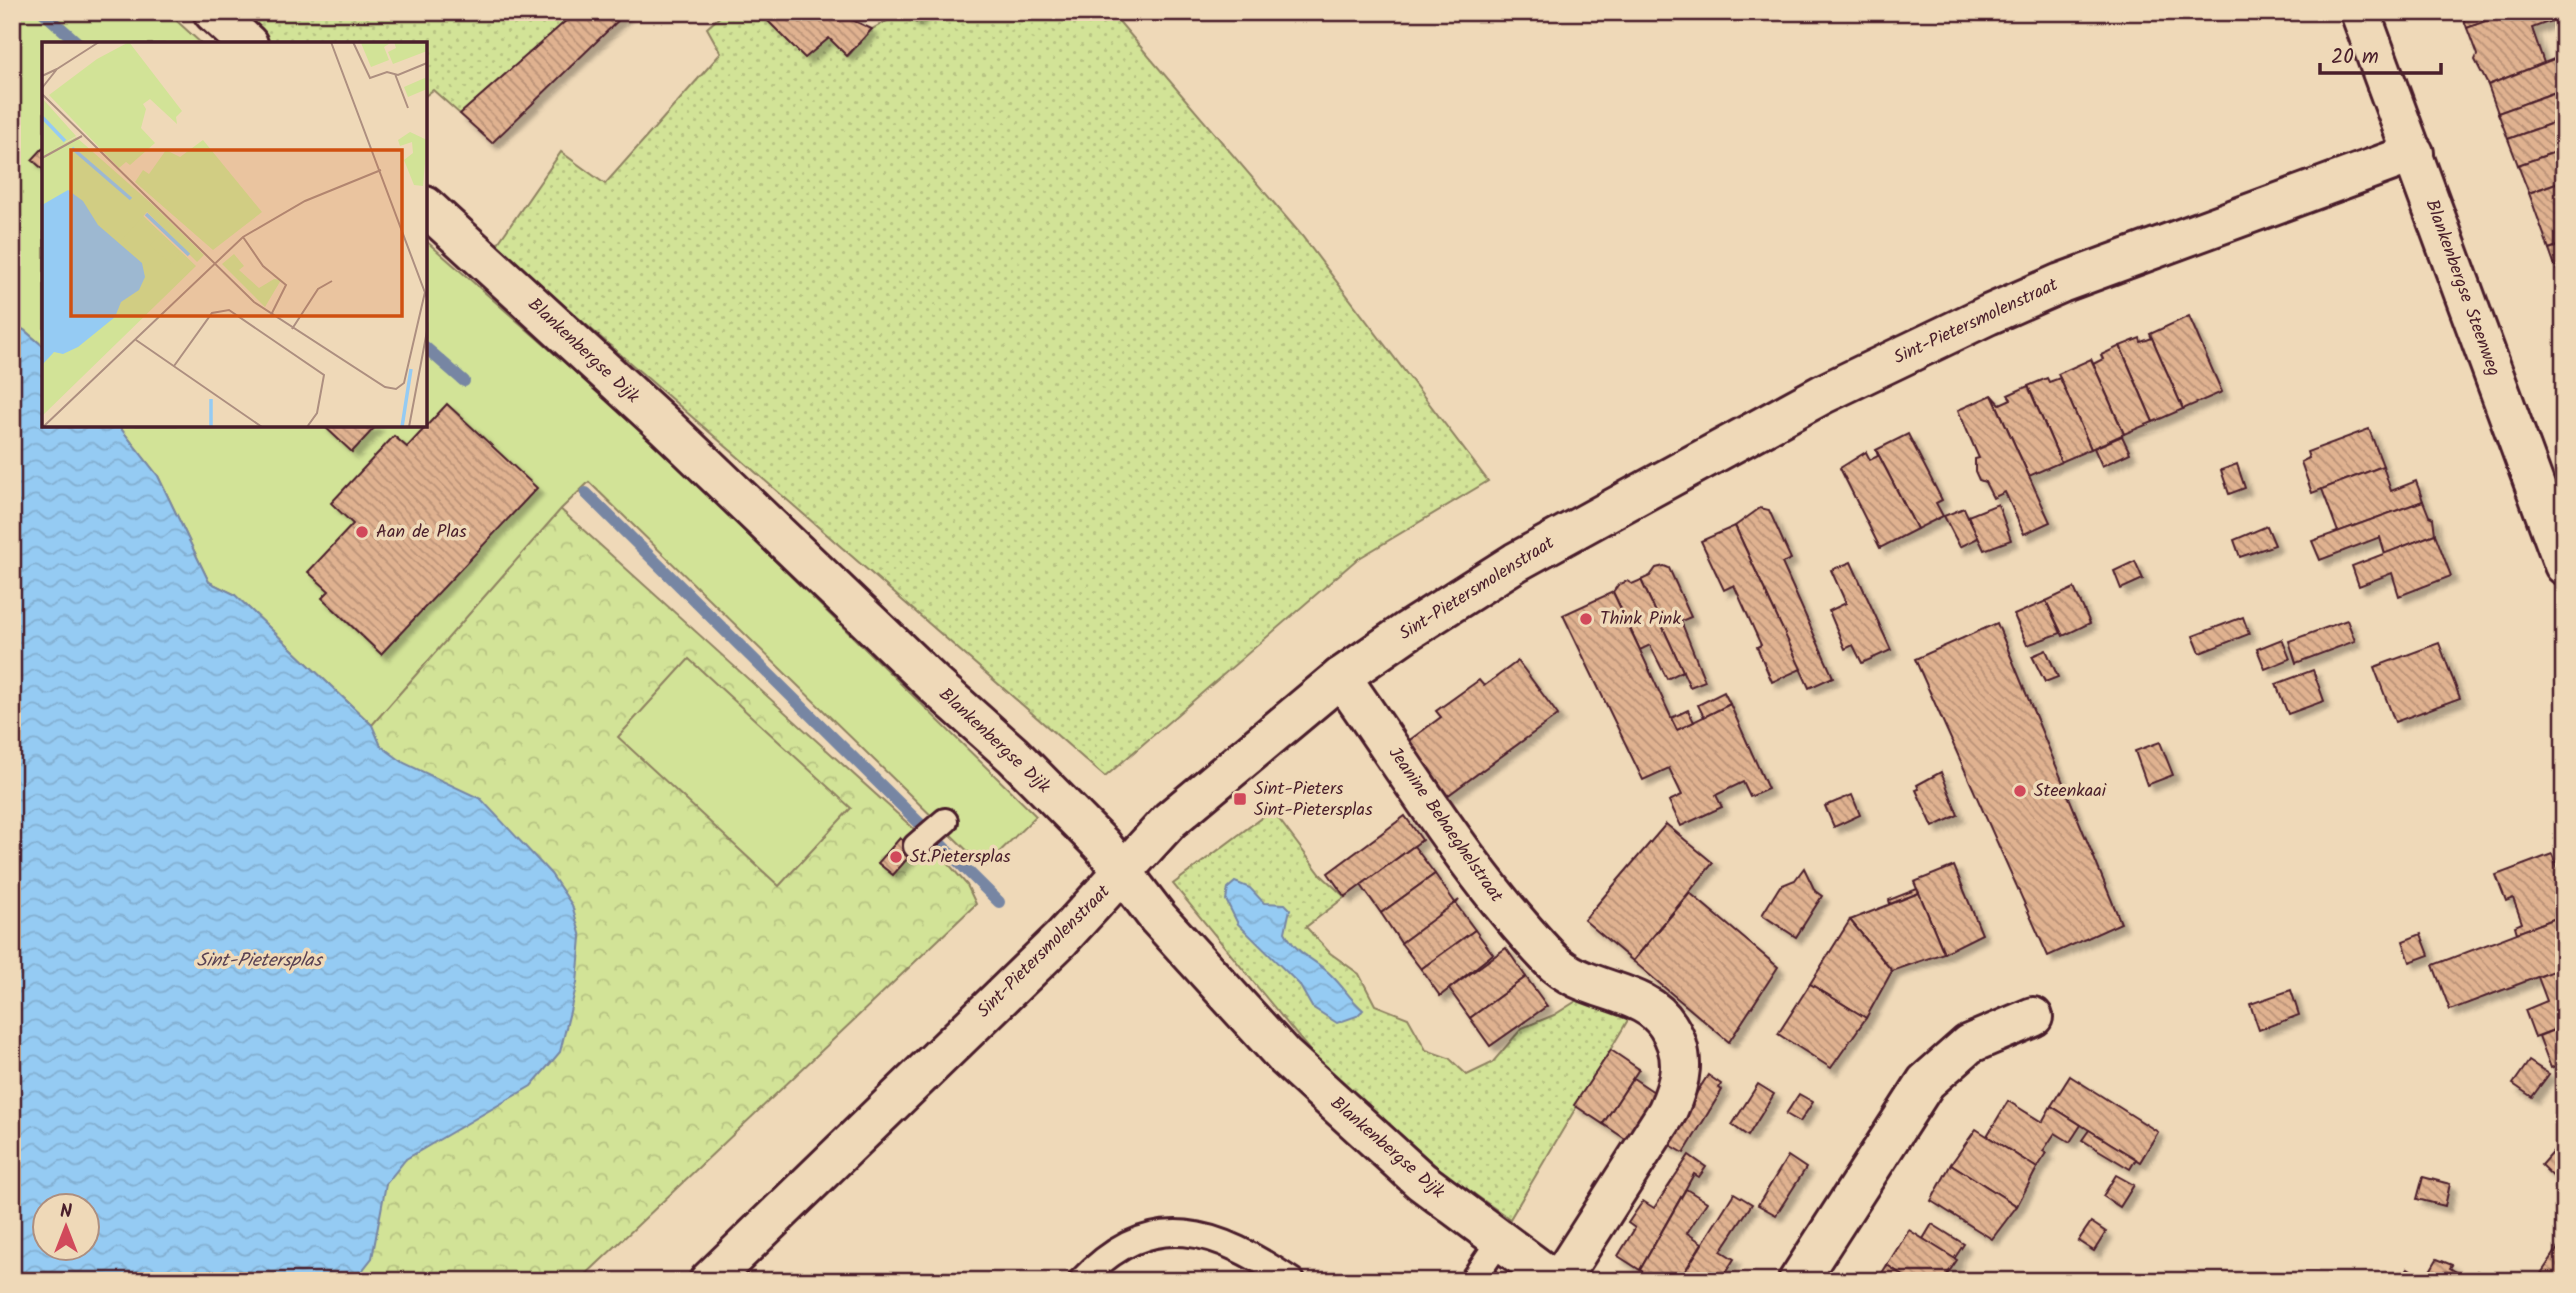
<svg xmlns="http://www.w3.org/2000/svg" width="2576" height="1293" font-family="Kalam,sans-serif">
  <defs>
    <pattern id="grass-dots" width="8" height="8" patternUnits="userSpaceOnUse" patternTransform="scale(1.75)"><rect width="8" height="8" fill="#d2e397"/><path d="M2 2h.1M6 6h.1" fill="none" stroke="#b6c282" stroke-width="1.8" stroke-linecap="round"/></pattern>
    <pattern id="park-crowns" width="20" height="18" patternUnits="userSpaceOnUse" patternTransform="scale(1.75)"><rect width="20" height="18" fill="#d2e397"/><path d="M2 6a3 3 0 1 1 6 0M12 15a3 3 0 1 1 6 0" fill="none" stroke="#b6c282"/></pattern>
    <pattern id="water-waves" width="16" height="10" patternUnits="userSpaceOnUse" patternTransform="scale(1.75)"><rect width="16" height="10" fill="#95cbf3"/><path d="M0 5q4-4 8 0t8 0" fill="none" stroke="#82aed0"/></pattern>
    <pattern id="building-back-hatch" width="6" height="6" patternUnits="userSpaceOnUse" patternTransform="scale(1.75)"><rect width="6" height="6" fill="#e0b290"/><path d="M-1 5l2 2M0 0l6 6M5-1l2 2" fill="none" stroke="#b89076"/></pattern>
    <filter id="shadow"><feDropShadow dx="6" dy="6" stdDeviation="2" flood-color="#0004"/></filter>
  </defs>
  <rect width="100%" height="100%" fill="#efd9b8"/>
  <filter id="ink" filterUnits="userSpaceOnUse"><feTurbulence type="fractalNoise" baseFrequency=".0143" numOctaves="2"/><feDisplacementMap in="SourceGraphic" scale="14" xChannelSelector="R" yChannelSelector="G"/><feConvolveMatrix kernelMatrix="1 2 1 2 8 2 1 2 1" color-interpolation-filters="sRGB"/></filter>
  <g filter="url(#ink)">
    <!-- grass -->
    <g fill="url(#grass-dots)" stroke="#8e8161" stroke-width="2">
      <path d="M238,12H576L460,114L433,90L425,96V44H268Z"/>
      <path d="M725,12H759L805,58L829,38L848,56L872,29L903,12H1111L1302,236L1488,481L1356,560L1105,777L496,246L561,152L605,184L721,53L707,28Z"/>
      <path d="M1272,810L1321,875L1345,897L1306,927L1330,953L1359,974L1375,1005L1408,1018L1426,1050L1449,1058L1467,1075L1492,1063L1522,1028L1554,1015L1581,998L1632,1013L1510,1219L1444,1173L1319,1062L1173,884Z"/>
    </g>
    <!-- park -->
    <path fill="url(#park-crowns)" stroke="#8e8161" stroke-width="2" fill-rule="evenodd" d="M12,12L44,44V425H425L537,488L934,847L967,885L976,904L579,1281H12ZM46,1206H88V1248H46Z"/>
    <!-- garden -->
    <g fill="#d2e397" stroke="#8e8161" stroke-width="2">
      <path d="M12,12H167L202,44H44V347L24,330L12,326Z"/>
      <path d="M425,240L637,426L1036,816L984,867L589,482L561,509L372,725L234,594L209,582L158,476L118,425H425Z"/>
      <path d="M689,659L851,808L779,886L618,737Z"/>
    </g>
    <!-- water -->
    <g fill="url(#water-waves)" stroke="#7786a3" stroke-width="2" fill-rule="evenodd">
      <path d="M12,326L24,330L44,347V425H118L158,476L209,582L234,594L372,725L381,746L404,763L481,799L551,874L572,905L581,937L577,983L560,1052L531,1086L406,1159L386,1184L372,1258L354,1281H12ZM46,1206H88V1248H46Z"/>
      <path d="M1235,882L1250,888L1264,903L1285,904L1290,909L1285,932C1299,958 1316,958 1333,977C1345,989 1348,997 1363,1010L1357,1016L1337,1023L1312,1007L1299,984L1238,924L1226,900L1228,888Z"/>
    </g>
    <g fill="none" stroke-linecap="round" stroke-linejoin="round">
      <!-- stream -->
      <g stroke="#7786a3" stroke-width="12">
        <path d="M43,12L79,44"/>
        <path d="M425,347L464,381"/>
        <path d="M586,493L999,902"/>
      </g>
    </g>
    <!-- building -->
    <g fill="url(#building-back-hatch)" stroke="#4a1f2b" stroke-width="2" filter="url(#shadow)">
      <path d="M576,12H627L492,143L460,114Z"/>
      <path d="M759,12H859L852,20L872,29L847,56L829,38L805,58Z"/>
      <path d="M904,12H925L916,22Z"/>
      <path d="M2461,12H2509L2467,28Z"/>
      <path d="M2509,12H2564V16L2532,28L2544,63L2488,85L2475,60L2477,55L2467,28Z"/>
      <path d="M2564,55V89L2498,113L2488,85Z"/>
      <path d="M2564,89V119L2508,139L2498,113Z"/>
      <path d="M2564,119V149L2518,165L2508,139Z"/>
      <path d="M44,147V170L32,160Z"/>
      <path d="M2564,149V180L2529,193L2518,165Z"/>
      <path d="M2564,180V244L2549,249L2529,193Z"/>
      <path d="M2564,244V276L2559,277L2549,249Z"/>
      <path d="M2189,316L2222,392L2183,409L2150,334Z"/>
      <path d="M2140,338L2141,342L2152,338L2183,409L2153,422L2120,346Z"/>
      <path d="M2120,346L2153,422L2124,434L2093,364L2103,359L2101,355Z"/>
      <path d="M2091,359L2124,434L2091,449L2058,374Z"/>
      <path d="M2047,378L2049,382L2060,378L2091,449L2061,462L2028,386Z"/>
      <path d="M2028,386L2061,462L2029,476L1992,395L2000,404L2011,399L2008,395Z"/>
      <path d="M1992,395L2050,522L2024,534L2005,492L1993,498L1985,482L1979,480L1975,471V459L1979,458L1958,410Z"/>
      <path d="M447,404L537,488L381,654L322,598L329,591L308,572L353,524L331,503L394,436L407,447Z"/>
      <path d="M323,425H377L352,452Z"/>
      <path d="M2369,429L2383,466L2312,493L2301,462L2309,458L2307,452Z"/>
      <path d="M1908,434L1942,500L1936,503L1943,516L1917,529L1876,450Z"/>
      <path d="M2122,436L2130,453L2102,466L2094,448Z"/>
      <path d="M1876,450L1917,529L1880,548L1840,468L1866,452L1870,460L1878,456Z"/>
      <path d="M2237,464L2245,488L2229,494L2221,470Z"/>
      <path d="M2383,466L2391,491L2416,481L2423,501L2338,532L2322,489Z"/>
      <path d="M2423,501L2429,516L2433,518L2435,534L2385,554L2380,537L2320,560L2312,541Z"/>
      <path d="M1998,504L2011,540L1984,550L1968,516Z"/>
      <path d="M1760,508L1769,510L1791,559L1782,563L1833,677L1809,688L1735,526Z"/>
      <path d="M1964,508L1978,538L1960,547L1944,516Z"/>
      <path d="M1735,526L1801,669L1772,682L1757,647L1761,645L1734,585L1724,590L1701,541Z"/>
      <path d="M2267,526L2275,545L2240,557L2234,540Z"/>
      <path d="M2435,534L2451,576L2399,596L2392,573L2359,586L2352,566Z"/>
      <path d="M2135,561L2143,579L2121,589L2114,571Z"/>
      <path d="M1851,562L1891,650L1862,663L1853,645L1845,649L1829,611L1846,603L1831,570Z"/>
      <path d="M1664,566L1669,568L1691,617L1681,621L1705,681L1690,687L1641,580L1650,576L1656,568Z"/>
      <path d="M1641,580L1683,671L1667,679L1650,645L1640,650L1613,592L1618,585L1627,581L1632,584Z"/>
      <path d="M2074,588L2090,623L2063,636L2046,601Z"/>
      <path d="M1613,592L1677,730L1730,704L1768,789L1750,797L1743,782L1716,795L1722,807L1681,826L1669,801L1682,795L1669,768L1643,780L1563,615Z"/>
      <path d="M2046,601L2061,633L2027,645L2014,615Z"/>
      <path d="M2243,617L2249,634L2200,653L2193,636Z"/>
      <path d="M2347,620L2355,641L2296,663L2289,641Z"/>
      <path d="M1997,623L2121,923L2048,956L1915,659Z"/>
      <path d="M2282,639L2290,659L2265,669L2257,649Z"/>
      <path d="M2439,643L2460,698L2395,722L2374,667Z"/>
      <path d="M2046,650L2058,677L2045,682L2032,656Z"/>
      <path d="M1518,661L1558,715L1447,796L1407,742L1441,717L1436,711L1479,680L1484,686Z"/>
      <path d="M2313,670L2324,701L2288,714L2276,684Z"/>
      <path d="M1724,692L1730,704L1704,717L1698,705Z"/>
      <path d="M1688,710L1694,722L1677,730L1671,718Z"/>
      <path d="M2160,742L2173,775L2147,785L2135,751Z"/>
      <path d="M1941,772L1958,815L1933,827L1916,790L1919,789L1917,785Z"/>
      <path d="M1852,795L1860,815L1834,827L1825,806Z"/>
      <path d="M1405,816L1422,840L1345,897L1328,873Z"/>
      <path d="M1666,824L1713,863L1633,961L1584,920Z"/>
      <path d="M900,838L914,851L893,875L878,863Z"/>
      <path d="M1414,846L1435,874L1381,913L1361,885Z"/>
      <path d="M2552,854L2564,885V915L2517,933L2515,926L2522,923L2513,898L2506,901L2496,875Z"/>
      <path d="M1954,866L1982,934L1944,953L1914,882Z"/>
      <path d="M1804,868L1815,891L1822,896L1796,937L1762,915L1780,886L1795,880Z"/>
      <path d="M1435,874L1456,904L1401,943L1381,913Z"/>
      <path d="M1917,889L1919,893L1890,904L1889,900Z"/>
      <path d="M1690,893L1778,967L1729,1042L1633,961Z"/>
      <path d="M1919,893L1944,953L1892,971L1850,920Z"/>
      <path d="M1459,900L1456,904L1475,930L1421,969L1401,943Z"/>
      <path d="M2564,915V967L2450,1010L2433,965Z"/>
      <path d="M1850,920L1892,971L1866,1018L1810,984Z"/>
      <path d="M1475,930L1493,954L1440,996L1421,969Z"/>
      <path d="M2421,934L2429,955L2410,962L2403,941Z"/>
      <path d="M1506,948L1526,977L1470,1018L1449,989Z"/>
      <path d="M2564,967V1026L2535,1037L2525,1010L2547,1001L2538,977Z"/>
      <path d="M1526,977L1547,1006L1490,1046L1470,1018Z"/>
      <path d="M1810,984L1866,1018L1831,1068L1778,1034Z"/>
      <path d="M2291,990L2299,1015L2259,1030L2250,1004Z"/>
      <path d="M2564,1026V1062L2551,1068L2539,1036Z"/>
      <path d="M1611,1050L1639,1069L1603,1124L1574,1105Z"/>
      <path d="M2529,1061L2549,1074L2532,1097L2513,1084Z"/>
      <path d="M1708,1075L1721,1084L1719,1088L1722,1090L1684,1153L1665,1142Z"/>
      <path d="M2070,1076L2158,1132L2140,1162L2051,1106Z"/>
      <path d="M1633,1078L1663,1098L1633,1144L1603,1124Z"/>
      <path d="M1758,1084L1774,1094L1748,1136L1732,1125Z"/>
      <path d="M1799,1094L1813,1102L1800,1122L1786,1114Z"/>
      <path d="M2008,1101L2042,1122L2051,1106L2081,1125L2070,1142L2055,1133L2043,1151L2047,1153L2037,1168L1987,1136Z"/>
      <path d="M1976,1129L2037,1168L2017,1206L1951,1164Z"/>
      <path d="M2089,1130L2136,1159L2130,1169L2082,1140Z"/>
      <path d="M2564,1139V1187L2541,1165Z"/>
      <path d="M1689,1155L1706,1167L1699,1177L1694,1174L1640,1270L1618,1256L1635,1228L1628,1223L1643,1201L1654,1208Z"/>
      <path d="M1788,1156L1806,1168L1776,1215L1758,1205Z"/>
      <path d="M1951,1164L2017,1206L1992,1239L1931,1201Z"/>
      <path d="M2116,1175L2134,1185L2120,1207L2103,1196Z"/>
      <path d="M2423,1177L2450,1184L2445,1206L2417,1199Z"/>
      <path d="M1686,1189L1707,1202L1687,1233L1702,1243L1679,1281H1657L1640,1270Z"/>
      <path d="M1734,1193L1752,1204L1721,1251L1734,1259L1720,1281L1712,1277L1710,1281H1679Z"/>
      <path d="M2091,1222L2106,1232L2094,1251L2078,1241Z"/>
      <path d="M1932,1224L1964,1244L1954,1259L1923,1239Z"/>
      <path d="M1909,1230L1957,1260L1944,1279L1947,1281H1911L1887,1265Z"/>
      <path d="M2564,1239V1281H2536Z"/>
      <path d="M2437,1259L2452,1265L2450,1268L2463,1276L2460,1281H2424Z"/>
      <path d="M1887,1265L1911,1281H1877Z"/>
      <path d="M2408,1268L2425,1279L2424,1281H2400Z"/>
      <path d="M2477,1271L2492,1281H2470Z"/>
    </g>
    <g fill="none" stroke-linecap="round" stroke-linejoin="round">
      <defs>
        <g id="lane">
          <path d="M916,846L945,821"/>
          <path d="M1081,1281C1152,1205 1217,1230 1292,1281"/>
          <path d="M1472,1281L1500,1240"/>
        </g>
        <g id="street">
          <path d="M213,12L248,44"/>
          <path d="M425,206L666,427L937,687L1013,755L1102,845L1158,918L1284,1056L1421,1181L1555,1281"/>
          <path d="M1341,677C1408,772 1470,875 1550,959C1585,995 1644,987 1668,1026C1687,1056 1681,1082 1667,1112L1559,1281"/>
          <path d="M709,1281L1061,939L1170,820L1341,677L1406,632L1516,562L1647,490L1823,394L1988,315L2061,283L2414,153"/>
          <path d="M1798,1281L1926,1082L1969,1044L2033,1017"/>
        </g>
        <path id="secondary" d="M2360,12L2564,565"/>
      </defs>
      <!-- lane casing -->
      <use href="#lane" stroke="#4a1f2b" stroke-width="30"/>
      <!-- street casing -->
      <use href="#street" stroke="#4a1f2b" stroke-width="44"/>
      <!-- secondary casing -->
      <use href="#secondary" stroke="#4a1f2b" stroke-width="44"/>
      <!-- lane -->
      <use href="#lane" stroke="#efd9b8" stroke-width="24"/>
      <!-- street -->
      <use href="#street" stroke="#efd9b8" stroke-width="38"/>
      <!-- secondary -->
      <use href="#secondary" stroke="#efd9b8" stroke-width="38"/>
    </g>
  </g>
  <!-- markers -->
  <g fill="#d1495b" stroke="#efd9b8" stroke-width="2.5">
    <circle cx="362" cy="532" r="7"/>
    <circle cx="1586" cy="619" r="7"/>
    <circle cx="2020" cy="791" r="7"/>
    <rect x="1233" y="792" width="14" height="14" rx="3.5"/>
    <circle cx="896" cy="857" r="7"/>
  </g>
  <g text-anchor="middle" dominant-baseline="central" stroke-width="7" stroke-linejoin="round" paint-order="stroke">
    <!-- street labels -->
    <g font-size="18" fill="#4a1f2b" stroke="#efd9b8">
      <text transform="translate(2462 288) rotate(70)">Blankenbergse Steenweg</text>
      <text transform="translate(1976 322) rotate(-25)">Sint-Pietersmolenstraat</text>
      <text transform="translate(583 351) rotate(43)">Blankenbergse Dijk</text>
      <text transform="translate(1477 589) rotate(-32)">Sint-Pietersmolenstraat</text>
      <text transform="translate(994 741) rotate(43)">Blankenbergse Dijk</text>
      <text transform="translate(1445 825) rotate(55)">Jeanine Behaeghelstraat</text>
      <text transform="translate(1044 952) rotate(-45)">Sint-Pietersmolenstraat</text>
      <text transform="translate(1387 1148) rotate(41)">Blankenbergse Dijk</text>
    </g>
    <!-- poi labels -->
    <g font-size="18" fill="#4a1f2b" stroke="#efd9b8" text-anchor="start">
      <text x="376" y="532">Aan de Plas</text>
      <text x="1600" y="619">Think Pink</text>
      <text x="1254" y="789">Sint-Pieters<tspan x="1254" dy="21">Sint-Pietersplas</tspan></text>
      <text x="2034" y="791">Steenkaai</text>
      <text x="910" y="857">St.Pietersplas</text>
    </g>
    <!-- water labels -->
    <g font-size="19" font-style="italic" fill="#594153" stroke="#efd9b8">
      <text x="259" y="961">Sint-Pietersplas</text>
    </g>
  </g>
  <!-- overview -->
  <g transform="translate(42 42)">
    <rect width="385" height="385" fill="#efd9b8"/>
    <path d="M87,0L140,69L134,75L135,82L108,57L101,62L104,67L99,86L113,101L88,123L84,120L77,126L7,53L55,17ZM0,56L34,94L0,113ZM161,98L220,170L171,208L93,140L101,128L107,132L124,108L138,115ZM192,212L202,224L197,228L217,246L232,237L239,238L223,265L180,222Z" fill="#d2e397"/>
    <path d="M0,78L23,101L0,113ZM0,119L98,171L154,224L0,374Z" fill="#d2e397"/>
    <path d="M350,0L342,5L347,18L329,25L319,1ZM352,0H384L385,9L351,22L346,10L354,6ZM385,35V47L366,55L362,45ZM368,90L385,98L381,144L372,143L362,118L371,111L370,100L358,104L356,98ZM34,95L111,163L162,213L155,220L105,170L77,201L56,183L41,159L17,149L0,163V113ZM118,193L138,212L129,222L108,203Z" fill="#d2e397"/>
    <path d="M26,148L41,159L56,183L100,221L103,235L97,248L79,260L73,275L36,305L21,312L12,310L0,323V163Z" fill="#95cbf3"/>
    <path fill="none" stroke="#95cbf3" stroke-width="3.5" d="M0,75L23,99M30,106L89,157M104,172L147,213M169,385V357M360,385L369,327"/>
    <path fill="none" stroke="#ad8f80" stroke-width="2" d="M289,0L385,256M311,0L328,36L345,30L356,33L385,21M15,27L57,0M353,32L366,66M0,34L15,27L0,46M0,52L212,260L343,345L354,347L362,341L383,250M0,116L40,94M201,195L221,224L244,243L229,273M250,287L276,247L290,239M94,298L220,385M132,324L170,271L187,268L282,333L275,371L265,385M1,385L201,195L263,159L339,128M367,385L385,289"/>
    <path fill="#d05011" fill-opacity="0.15" stroke="#d05011" stroke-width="3.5" d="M29,108H360V274H29Z"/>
    <rect width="385" height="385" fill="none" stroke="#4a1f2b" stroke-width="3.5"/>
  </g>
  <!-- margin -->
  <rect width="2576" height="1293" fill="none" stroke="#efd9b8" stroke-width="42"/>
  <rect x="21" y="21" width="2534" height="1251" fill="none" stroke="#4a1f2b" stroke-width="2.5" filter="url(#ink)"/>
  <!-- north arrow -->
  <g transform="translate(66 1227)"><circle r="33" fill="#efd9b8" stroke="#ad8f80" stroke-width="2"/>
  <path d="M0-5L12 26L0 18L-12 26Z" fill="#d1495b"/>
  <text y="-10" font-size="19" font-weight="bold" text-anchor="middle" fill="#4a1f2b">N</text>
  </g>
  <!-- scale -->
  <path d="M2320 63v10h121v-10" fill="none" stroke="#4a1f2b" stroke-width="3.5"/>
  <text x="2331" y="63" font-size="21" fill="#4a1f2b" stroke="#efd9b8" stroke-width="5" paint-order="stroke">20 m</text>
</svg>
